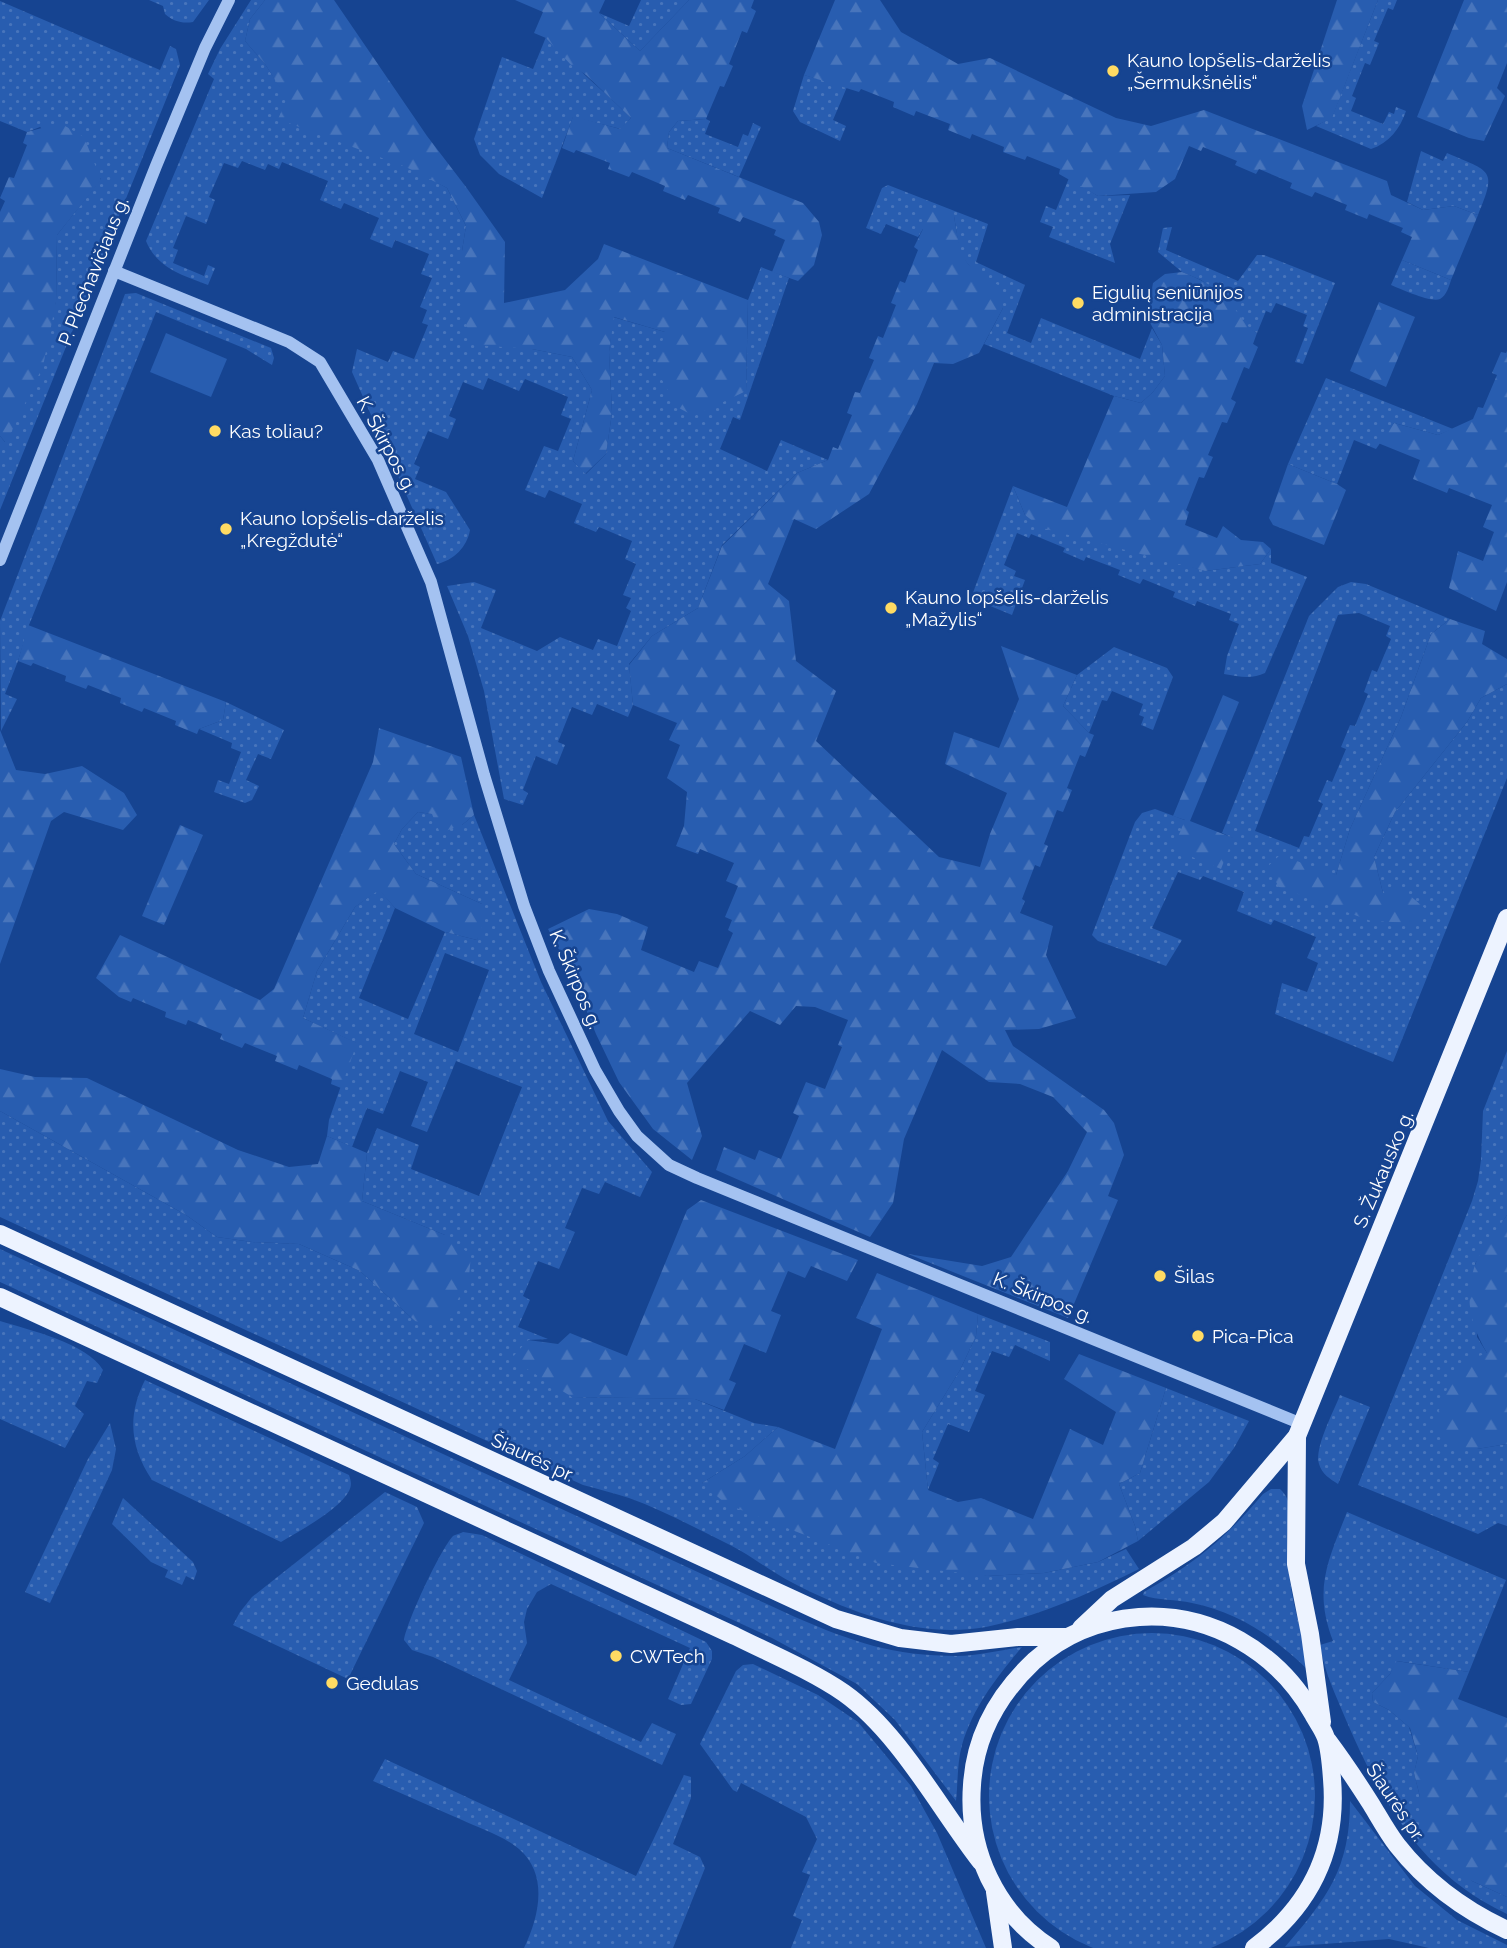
<svg xmlns="http://www.w3.org/2000/svg" width="1507" height="1948" font-family="Raleway,sans-serif">
  <defs>
    <pattern id="grass-dots" width="8" height="8" patternUnits="userSpaceOnUse" patternTransform="scale(1.75)"><rect width="8" height="8" fill="#285db0"/><path d="M2 2h.1M6 6h.1" fill="none" stroke="#4875bc" stroke-width="1.8" stroke-linecap="round"/></pattern>
    <pattern id="forest-firs" width="22" height="20" patternUnits="userSpaceOnUse" patternTransform="scale(1.75)"><rect width="22" height="20" fill="#285db0"/><path d="M5 1l3.5 6h-7zM16 11l3.5 6h-7z" fill="#4875bc"/></pattern>
  </defs>
  <rect width="100%" height="100%" fill="#164491"/>
  <!-- grass -->
  <g fill="url(#grass-dots)" fill-rule="evenodd">
    <path d="M149,0H209L193,22C182,24 173,21 165,14L163,6Z"/>
    <path d="M251,0H265L250,19L245,41L265,64L288,99L447,188L466,226L462,251L532,349L572,357L592,390L573,461L586,474L606,454L612,413L609,352L613,317L665,332L746,391L748,300L761,267L789,278L740,420L733,417L720,449L767,471L781,440L828,460L797,473L722,545L698,608L652,636L629,664L633,705L628,717L597,704L592,715L572,707L558,742L565,745L557,765L536,756L523,790L528,793L523,805L504,799L484,691L468,636L447,586L474,582L496,590L481,628L537,651L560,637L593,650L598,639L617,646L631,611L626,608L631,598L623,595L636,564L625,559L632,541L599,527L596,532L574,523L582,504L549,490L545,498L525,490L544,446L558,451L571,419L561,415L568,397L525,379L519,391L488,378L483,390L463,382L449,416L456,419L448,439L428,431L414,464L420,467L415,479L446,492L470,530C467,547 454,560 437,564L352,372L357,349L388,362L393,351L414,359L428,325L422,323L427,310L420,307L432,278L421,274L429,254L395,240L392,248L370,239L379,218L344,203L341,209L320,200L328,181L282,162L279,169L268,164L265,170L242,161L238,168L224,163L209,197L215,200L206,224L186,216L173,248L178,250L173,263L204,276L208,265L215,268L208,285C182,275 157,268 146,241L214,79L208,74L220,49Z"/>
    <path d="M641,0H689L640,51L599,13L629,26Z"/>
    <path d="M1378,0H1397L1393,10L1388,8L1374,41L1379,43L1370,65L1365,63L1352,96L1356,98L1351,111L1383,124L1389,112L1394,114L1396,107L1406,111C1400,129 1389,143 1371,149L1316,126L1332,117Z"/>
    <path d="M0,1L160,70L170,46L176,49L180,65L0,510V436L5,442L56,302L57,235L101,179L40,127L27,132L0,121Z"/>
    <path d="M546,37C573,66 603,90 631,118L621,129L573,117L542,198L499,174L480,155L474,139L502,57L533,69Z"/>
    <path d="M804,75L847,87L833,120L846,126L840,141L800,122L793,111Z"/>
    <path d="M706,119L710,121L705,134L738,147L743,134L748,136L753,123L761,127L739,177L667,148L669,132L678,121Z"/>
    <path d="M1421,151L1443,161L1447,153C1490,172 1498,168 1478,215L1454,206L1423,210L1407,202Z"/>
    <path d="M1069,178L1098,196L1130,195L1110,244L1115,263L1049,237L1053,227L1040,222L1046,206L1056,210Z"/>
    <path d="M888,185L988,224L976,262L1025,285L1007,333L1031,343L1041,318L1140,359L1152,328L1162,345L1165,376L1153,392L1141,403L1114,396L984,344L1003,308L960,254L954,216L923,229L918,237L886,224L881,234L866,228L882,188Z"/>
    <path d="M1172,227L1166,250L1238,281L1257,255H1264L1335,283L1303,364L1295,362L1308,328L1303,326L1307,315L1276,303L1271,313L1266,311L1257,333L1247,328L1224,296L1201,280L1182,272L1158,252L1163,228Z"/>
    <path d="M1402,260L1451,280C1449,286 1447,295 1440,299C1431,303 1401,289 1391,285Z"/>
    <path d="M136,293L271,348L274,358L272,365L246,349L156,312L29,625L18,661L5,694L17,699L1,731L0,621L125,294Z"/>
    <path d="M1326,378L1453,429L1438,435L1394,423L1376,449L1354,440L1337,484L1288,464Z"/>
    <path d="M1013,486L1025,515L1205,571L1260,564L1271,549V563L1307,577L1265,673C1251,680 1238,676 1224,674L1227,656L1239,624L1229,620L1231,614L1197,601L1195,606L1173,597L1175,592L1143,579L1140,584L1118,575L1120,570L1086,557L1084,561L1063,552L1065,548L1031,534L1029,538L1017,533L1004,565L1016,571L1014,576L1025,580L1012,615L971,598Z"/>
    <path d="M1351,582L1366,584L1450,619L1431,634L1401,717L1350,829L1336,875L1267,867L1383,893L1374,857L1395,812L1467,722L1481,698L1507,684V778L1393,1062L1275,1014L1282,983L1307,992L1318,963L1307,958L1316,937L1274,920L1271,925L1237,911L1244,892L1203,876L1200,880L1178,872L1152,928L1182,940L1166,966L1098,941L1092,935L1135,822L1142,813L1155,809L1233,838L1222,833L1309,616L1338,587ZM1359,613L1390,626L1386,636L1391,639L1377,672L1372,670L1364,692L1368,694L1355,726L1350,725L1341,747L1346,749L1332,782L1327,780L1318,801L1323,804L1309,837L1304,836L1299,848L1255,831L1338,615Z"/>
    <path d="M1114,647L1167,668L1173,677L1153,730L1141,725L1144,717L1139,715L1143,704L1112,691L1107,701L1102,700L1089,733L1063,706L1077,675Z"/>
    <path d="M226,702L284,730L271,759L258,754L246,780L259,786L252,800L245,803L214,792L218,780L229,784L241,752L231,748L232,743L199,729L223,720Z"/>
    <path d="M418,812L432,814L462,825L474,815L541,982L608,1121L652,1172L640,1197L605,1182L599,1194L582,1188L565,1228L575,1232L559,1269L538,1261L523,1296L530,1300L518,1327L548,1339L528,1340L572,1397L695,1399L754,1423L778,1427L745,1456L702,1483L987,1576L1044,1573L1098,1562L1126,1549L1139,1569C1091,1593 1039,1616 986,1627C920,1639 851,1613 793,1583C771,1572 752,1556 730,1545C697,1529 663,1510 629,1498C614,1493 598,1489 583,1485L0,1217V1111L186,1215L217,1237L252,1242L299,1244L360,1271L415,1321L445,1235L362,1201L367,1153L377,1128L419,1145L411,1169L479,1196L522,1087L456,1061L427,1132L411,1126L428,1082L400,1071L383,1114L367,1108L352,1147L327,1136L329,1120L356,1043L303,1018L317,971L355,907L379,889L395,908L359,998L408,1019L445,932L477,940L482,904L416,874L394,844L402,829ZM445,953L489,970L458,1052L414,1034Z"/>
    <path d="M1507,1051V1215L1475,1264L1477,1337L1487,1353L1477,1449L1507,1444V1526L1498,1523L1478,1534L1358,1485L1472,1201L1478,1181L1481,1160L1483,1111Z"/>
    <path d="M0,1249L795,1617C853,1642 893,1656 957,1656C979,1656 1001,1650 1022,1647C997,1677 973,1707 962,1745C957,1763 958,1783 956,1801L895,1720L857,1684L772,1638L0,1282Z"/>
    <path d="M978,1314L1050,1342V1361L1015,1345L1009,1357L992,1351L975,1391L985,1395L969,1432L948,1424L933,1459L939,1463L928,1490L922,1432L960,1370L976,1336Z"/>
    <path d="M0,1321C29,1330 87,1343 103,1370L97,1383L87,1381L75,1406L84,1414L65,1448L0,1419Z"/>
    <path d="M145,1380L349,1475C351,1481 352,1485 349,1491C339,1510 299,1531 281,1542L152,1480C130,1447 127,1416 145,1380Z"/>
    <path d="M1166,1388L1249,1421L1234,1448L1209,1482L1138,1541L1135,1526L1119,1484L1140,1473Z"/>
    <path d="M1340,1395L1370,1407L1338,1484C1330,1479 1322,1474 1319,1464C1314,1448 1334,1411 1340,1395Z"/>
    <path d="M110,1423L116,1449L112,1470L50,1603L25,1592L88,1459Z"/>
    <path d="M1271,1489H1280C1294,1501 1288,1518 1287,1535C1286,1581 1298,1626 1313,1668L1309,1671C1276,1638 1238,1612 1192,1603C1176,1599 1158,1601 1143,1595L1144,1592C1196,1562 1224,1540 1263,1494Z"/>
    <path d="M385,1492L417,1507L424,1523L348,1679L233,1625L240,1612L252,1597Z"/>
    <path d="M123,1498L193,1562L197,1571L194,1580L186,1576L182,1585L165,1577L168,1570L151,1562L112,1524Z"/>
    <path d="M1347,1512L1506,1580L1469,1672L1397,1661L1390,1674L1372,1693L1373,1702L1389,1710L1409,1727L1418,1756L1414,1773L1420,1797L1472,1881L1507,1897V1914C1422,1874 1382,1803 1346,1720C1336,1695 1324,1672 1320,1645L1333,1641C1313,1589 1328,1561 1347,1512Z"/>
    <path d="M463,1532L482,1535L706,1642L712,1651V1659L691,1704L681,1705L668,1699L690,1648L551,1584L537,1592L527,1609L524,1622L527,1643L509,1680L641,1742L652,1723L676,1734L662,1765L433,1657L412,1650L404,1640C407,1621 440,1550 453,1536C455,1535 461,1533 463,1532Z"/>
    <circle cx="1152" cy="1796" r="163"/>
    <path d="M753,1664L818,1695L858,1722L911,1786L937,1833L986,1948H791L802,1920L793,1916L810,1875L802,1872L817,1839L806,1817L741,1783L737,1792L733,1790L700,1744L736,1671L743,1665Z"/>
    <path d="M385,1759L636,1876L684,1775L691,1777V1798L673,1844L700,1857L705,1868L673,1948H524C539,1917 549,1875 519,1849C504,1836 479,1828 462,1820C432,1807 403,1794 373,1781Z"/>
    <path d="M1350,1801L1415,1886L1457,1920L1507,1945V1948H1429L1389,1939L1285,1947C1327,1898 1350,1869 1350,1801Z"/>
  </g>
  <!-- forest -->
  <g fill="url(#forest-firs)">
    <path d="M265,0H334L427,136L466,187L505,242L504,303L565,290L598,259L604,244L748,300L746,391L694,416L677,407L655,367L665,332L614,317L609,352L612,413L606,454L585,474L573,461L592,390L572,357L532,349L474,345L464,319L462,251L466,226L447,188L406,167L278,119L287,99L265,64L245,41L250,19Z"/>
    <path d="M515,0H605L599,13L640,51L689,0H754L751,8L756,11L747,33L742,31L729,64L733,66L724,87L720,86L706,119L678,121L669,132L667,148L803,203L819,222L822,235L814,265L798,281L772,272L785,240L774,235L776,230L743,217L740,222L718,213L720,208L688,195L685,200L663,191L665,186L632,172L629,177L608,169L610,163L576,150L574,153L562,148L573,116L620,129L631,118L586,75L572,66L546,38L534,33L543,12Z"/>
    <path d="M835,0H880L901,32L958,64L990,58L1116,118L1151,126L1204,110L1387,181L1391,195L1423,210L1454,206L1478,215L1451,280L1402,260L1412,237L1401,232L1403,228L1369,214L1367,219L1345,210L1347,205L1315,192L1312,197L1290,188L1292,183L1259,169L1256,174L1235,165L1237,161L1203,147L1201,151L1189,146L1175,179L1156,192L1098,196L1059,174L1060,169L1027,156L1025,160L1003,152L1004,147L972,134L970,139L948,130L950,124L916,111L914,116L893,107L894,102L861,89L859,92L804,75Z"/>
    <path d="M1337,0H1378L1332,118L1307,130L1302,106Z"/>
    <path d="M1464,0H1507V63L1497,88L1505,96L1484,141L1469,138L1417,117Z"/>
    <path d="M60,123L84,137L101,180L57,235L56,302L43,366L6,443L0,436V212L5,201L0,198L9,177L14,178L27,145L23,143L27,132Z"/>
    <path d="M935,208L954,216C961,258 961,266 1000,286L1003,308L979,353L953,364L934,363L917,404L869,494L816,529L794,519L768,584L789,601L796,661L836,691L816,741L939,857L980,867L990,834L1007,793L945,764L954,732L999,748L1019,699L1001,646L1077,675L1063,706L1089,733L1094,735L1085,757L1080,755L1067,788L1072,790L1063,812L1057,810L1044,844L1048,846L1040,867L1035,865L1022,899L1025,901L1020,913L1053,926L1046,955L1076,1018L1039,1029L1005,1030L1013,1046L1104,1110L1114,1123L1124,1155L1108,1196L1118,1200L1068,1318L908,1254L982,1266L1011,1257L1068,1171L1087,1132L1053,1097L1020,1084L989,1082L942,1050L904,1139L893,1203L870,1237L716,1170L724,1147L755,1160L759,1150L781,1159L799,1116L793,1113L806,1082L825,1089L842,1047L838,1045L848,1020L815,1007L796,1006L780,1025L750,1011L687,1083L702,1136L692,1160L653,1129L619,1082L596,1034L570,970L548,929L589,909L617,914L648,927L641,950L694,972L699,961L718,968L733,933L728,930L732,920L725,917L738,886L726,881L734,863L700,849L698,854L676,846L684,826L687,792L667,778L680,745L669,740L677,723L633,705L629,665L652,636L698,608L722,546L797,473L828,460L833,447L838,449L852,415L847,413L855,392L860,393L874,360L869,358L878,336L883,338L896,305L891,303L900,281L905,283L918,250L914,247L923,229L924,213Z"/>
    <path d="M1182,272C1197,278 1211,284 1223,295C1237,307 1241,324 1257,333L1253,344L1258,347L1249,369L1244,367L1231,399L1236,402L1227,423L1222,422L1208,455L1213,457L1204,478L1199,477L1186,510L1189,512L1185,525L1217,538L1223,526L1241,540L1263,542L1271,549L1260,564L1205,571L1042,528L1025,515L1013,486L1067,507L1114,396L1141,403L1153,392L1165,376L1162,345L1147,317L1153,283L1165,274Z"/>
    <path d="M1379,302L1415,317L1386,387L1350,371Z"/>
    <path d="M1507,351V582L1496,611L1449,588L1458,551L1483,561L1494,532L1483,527L1492,505L1449,488L1447,493L1413,479L1420,460L1378,443L1394,423L1438,435L1473,419L1478,407L1483,408L1497,375L1492,373L1501,352L1506,353Z"/>
    <path d="M1288,464L1337,484L1346,490L1324,545L1273,525L1269,518Z"/>
    <path d="M1450,619L1485,631L1482,644L1507,659V684L1481,698L1467,722L1395,812L1374,857L1383,893L1402,889L1427,910L1414,923L1371,921L1279,887L1267,867L1280,855L1336,875L1350,829L1401,717L1431,634Z"/>
    <path d="M28,625L226,702L223,720L199,729L197,734L175,725L176,721L144,708L142,712L120,703L121,698L88,685L86,689L65,681L66,676L33,663L31,666L18,661Z"/>
    <path d="M1223,695L1239,702L1190,821L1233,838L1221,869L1173,849L1185,820L1173,816Z"/>
    <path d="M379,728L461,757L474,815L462,825L440,833L432,814L418,812L402,829L394,844L416,874L482,904L484,921L477,940L445,932L395,908L379,890L355,907L317,971L303,1018L357,1043L341,1088L331,1084L332,1079L299,1065L297,1070L275,1061L277,1056L245,1043L242,1048L220,1039L222,1034L188,1020L186,1025L165,1017L166,1012L133,998L131,1002L119,997L96,978L120,935L260,1000L274,989L373,762Z"/>
    <path d="M0,730L16,770L45,774L82,766L124,793L137,815L123,830L64,812L51,821L0,964Z"/>
    <path d="M180,825L203,835L164,925L142,916Z"/>
    <path d="M0,1069L35,1077L87,1078L238,1150L289,1167L318,1164L327,1136L367,1153L362,1201L445,1235L471,1255L469,1276L450,1316L431,1325L415,1321L360,1271L299,1244L252,1242L217,1237L186,1215L0,1111Z"/>
    <path d="M701,1200L858,1260L847,1281L811,1266L805,1278L788,1271L771,1311L781,1315L766,1353L744,1344L729,1380L736,1383L724,1410L695,1399L572,1397L511,1359L528,1340L558,1344L570,1333L627,1356L687,1210Z"/>
    <path d="M1507,1215V1444L1477,1449L1455,1447L1432,1429L1456,1365L1487,1353C1470,1324 1464,1298 1475,1265C1481,1248 1497,1230 1507,1215Z"/>
    <path d="M877,1273L978,1314L976,1336L960,1370L922,1432L928,1490L958,1502L981,1498L1033,1519L1070,1429L1103,1445L1116,1412L1064,1379L1079,1354L1166,1388L1140,1473L1119,1484L1135,1526L1138,1541L1098,1562L1044,1573L987,1576L876,1563L726,1504L702,1483L745,1456L778,1427L835,1449L882,1329L856,1318Z"/>
    <path d="M1396,1661L1469,1672L1458,1699L1507,1718V1897L1472,1881L1450,1864L1422,1832L1420,1797L1414,1773L1418,1756L1410,1728L1389,1710L1373,1702L1372,1693L1390,1674Z"/>
  </g>
  <!-- garden -->
  <path fill="#285db0" d="M166,333L227,359L211,397L150,372Z"/>
  <g fill="none" stroke-linecap="round" stroke-linejoin="round">
    <!-- minor -->
    <g stroke="#a4c2f1" stroke-width="12">
      <path d="M114,271L289,342L320,362L378,460L431,582L484,775L524,906L549,971L595,1070L619,1111L637,1136L669,1165L697,1178L1302,1424"/>
      <path d="M0,560L156,166L205,48L229,0"/>
    </g>
    <!-- major -->
    <g stroke="#edf3ff" stroke-width="18">
      <path d="M0,1234L836,1619L900,1638L951,1644L1018,1637H1067"/>
      <path d="M0,1297L735,1636C771,1654 810,1670 844,1693C899,1732 939,1808 981,1862"/>
      <path d="M1297,1436L1296,1564L1310,1634L1322,1722"/>
      <path d="M1081,1628L1112,1599L1194,1547L1224,1522L1297,1436L1507,918"/>
      <path d="M1328,1741C1343,1761 1357,1782 1371,1804C1379,1817 1387,1832 1397,1845C1426,1882 1464,1910 1507,1930"/>
      <path d="M995,1892L1003,1948"/>
      <path d="M1051,1948C996,1913 967,1850 972,1785C975,1736 998,1695 1034,1661C1064,1634 1099,1620 1139,1617C1211,1612 1278,1652 1313,1714C1317,1722 1323,1729 1326,1738C1330,1750 1331,1766 1332,1779C1338,1850 1310,1906 1254,1948"/>
    </g>
  </g>
  <!-- markers -->
  <g fill="#ffdb63" stroke="#164491" stroke-width="2.5">
    <circle cx="1113" cy="71" r="7"/>
    <circle cx="1078" cy="303" r="7"/>
    <circle cx="215" cy="431" r="7"/>
    <circle cx="226" cy="529" r="7"/>
    <circle cx="891" cy="608" r="7"/>
    <circle cx="1160" cy="1276" r="7"/>
    <circle cx="1198" cy="1336" r="7"/>
    <circle cx="616" cy="1656" r="7"/>
    <circle cx="332" cy="1683" r="7"/>
  </g>
  <g text-anchor="middle" dominant-baseline="central" stroke-width="5" stroke-linejoin="round" paint-order="stroke">
    <!-- poi labels -->
    <g font-size="19" fill="#fff" stroke="#164491" text-anchor="start">
      <text x="1127" y="60">Kauno lopšelis-darželis<tspan x="1127" dy="22">„Šermukšnėlis“</tspan></text>
      <text x="1092" y="292">Eigulių seniūnijos<tspan x="1092" dy="22">administracija</tspan></text>
      <text x="229" y="431">Kas toliau?</text>
      <text x="240" y="518">Kauno lopšelis-darželis<tspan x="240" dy="22">„Kregždutė“</tspan></text>
      <text x="905" y="597">Kauno lopšelis-darželis<tspan x="905" dy="22">„Mažylis“</tspan></text>
      <text x="1174" y="1276">Šilas</text>
      <text x="1212" y="1336">Pica-Pica</text>
      <text x="630" y="1656">CWTech</text>
      <text x="346" y="1683">Gedulas</text>
    </g>
    <!-- street labels -->
    <g font-size="19" fill="#fff" stroke="#164491">
      <text transform="translate(93 271) rotate(-68)">P. Plechavičiaus g.</text>
      <text transform="translate(387 444) rotate(62)">K. Škirpos g.</text>
      <text transform="translate(576 979) rotate(67)">K. Škirpos g.</text>
      <text transform="translate(1383 1169) rotate(-67)">S. Žukausko g.</text>
      <text transform="translate(1043 1297) rotate(22)">K. Škirpos g.</text>
      <text transform="translate(533 1457) rotate(25)">Šiaurės pr.</text>
      <text transform="translate(1396 1802) rotate(56)">Šiaurės pr.</text>
    </g>
  </g>
</svg>
